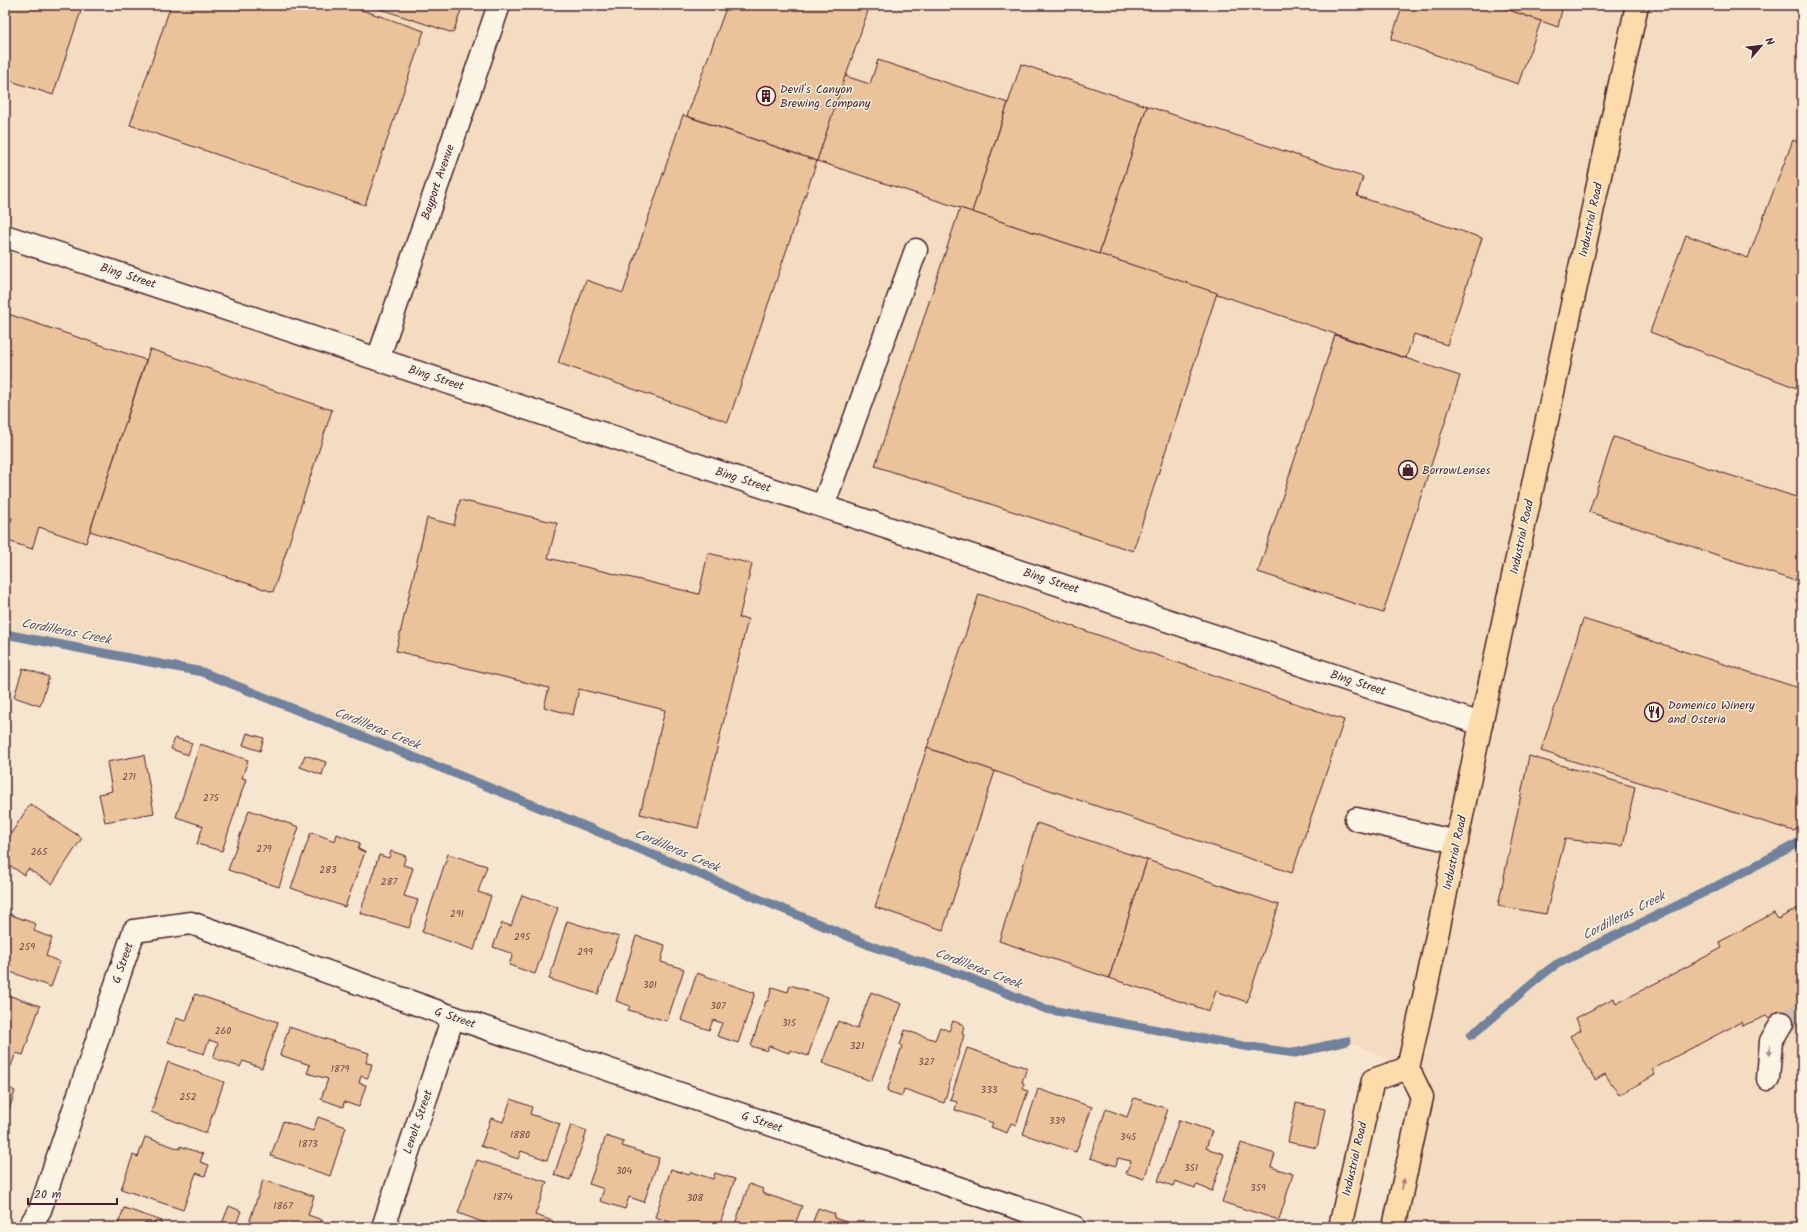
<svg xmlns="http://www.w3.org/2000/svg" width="1807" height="1232" font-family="Kalam,sans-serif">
  <rect width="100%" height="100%" fill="#f7e6cf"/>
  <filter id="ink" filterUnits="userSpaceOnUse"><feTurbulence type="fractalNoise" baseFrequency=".025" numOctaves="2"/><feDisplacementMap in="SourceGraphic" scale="8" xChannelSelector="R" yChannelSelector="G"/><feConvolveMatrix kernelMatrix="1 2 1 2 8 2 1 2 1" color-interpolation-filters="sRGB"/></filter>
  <g filter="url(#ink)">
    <!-- built -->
    <path fill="#f3dcbf" d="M5,5H1802V1227H1394L1422,1097L1407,1068L1347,1041L1295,1053L1243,1046L1046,1009L962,975L874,947L558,815L202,672L5,634Z"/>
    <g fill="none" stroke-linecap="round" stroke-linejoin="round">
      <!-- stream -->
      <g stroke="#70829d" stroke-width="9">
        <path d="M5,634L202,672L558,815L874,947L962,975L1046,1009L1243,1046L1295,1053L1347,1041"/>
        <path d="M1471,1035C1501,1013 1526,985 1557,964L1711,889L1802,841"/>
      </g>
    </g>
    <!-- building -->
    <g fill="#ebc39b" stroke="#4a1f2b">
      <path d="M5,5H83L53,95L5,79Z"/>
      <path d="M171,5H347L424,31L365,205L130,125Z"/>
      <path d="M368,5H463L453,33Z"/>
      <path d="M727,5H870L817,161L687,116Z"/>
      <path d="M1403,5H1495L1541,21L1518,84L1391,39Z"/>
      <path d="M1495,5H1563L1558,27Z"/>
      <path d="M878,60L1008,103L972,212L817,161L845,76L870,84Z"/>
      <path d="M1021,64L1147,106L1099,254L972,212Z"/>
      <path d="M1147,106L1363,177L1357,196L1482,238L1447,345L1414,334L1406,358L1099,254Z"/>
      <path d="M683,115L817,161L728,422L558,363L586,280L623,293Z"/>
      <path d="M1793,140L1802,144V390L1650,332L1686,235L1748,258Z"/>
      <path d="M960,208L1217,293L1133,551L875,466Z"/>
      <path d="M5,313L146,360L86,543L39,527L32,549L5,540L12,518L5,516Z"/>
      <path d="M1335,335L1460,376L1383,613L1258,572Z"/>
      <path d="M150,349L332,410L273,592L90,531Z"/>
      <path d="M1614,437L1802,499V559L1795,581L1589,512Z"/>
      <path d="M460,500L557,523L548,558L699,594L708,553L752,564L739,618L748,619L698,828L640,814L665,710L579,689L573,715L544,707L549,688L396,651L427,518L454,525Z"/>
      <path d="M979,594L1344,720L1292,873L927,748Z"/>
      <path d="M1583,619L1802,689V827L1793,831L1541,751Z"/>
      <path d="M23,668L49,677L40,706L14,697Z"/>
      <path d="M247,733L264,738L260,751L243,745Z"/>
      <path d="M175,738L192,743L188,755L171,749Z"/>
      <path d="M200,744L248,760L242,778L246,779L222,851L197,844L203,826L176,817Z"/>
      <path d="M927,748L995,771L943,930L875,907Z"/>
      <path d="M144,755L154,813L105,822L99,794L112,791L107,762Z"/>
      <path d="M305,755L326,762L322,775L300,767Z"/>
      <path d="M1529,756L1635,787L1623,846L1565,839L1546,914L1498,906Z"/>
      <path d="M30,804L82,838L52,884L28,869L24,875L5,862V843Z"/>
      <path d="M249,810L299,827L279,887L228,870Z"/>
      <path d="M1037,823L1147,860L1109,978L999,941Z"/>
      <path d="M311,832L335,841L337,834L360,843L358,849L365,852L345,907L291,888Z"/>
      <path d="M391,851L406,856L403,865L413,868L404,896L418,900L409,928L360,913L379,855L389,858Z"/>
      <path d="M448,854L487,866L478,892L491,896L474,950L422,932Z"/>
      <path d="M1147,860L1279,905L1247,1002L1216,991L1209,1011L1109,978Z"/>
      <path d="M522,895L558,908L535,974L509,965L513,954L493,947L502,923L511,926Z"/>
      <path d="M1802,906V1002L1769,1019L1766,1016L1742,1026L1741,1022L1652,1069L1655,1075L1619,1095L1605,1074L1595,1080L1570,1036L1581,1030L1576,1018L1614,998L1616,1004L1722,948L1719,942L1774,913L1778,919Z"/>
      <path d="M6,913L36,924L34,931L52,938L46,956L60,962L51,987L5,970Z"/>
      <path d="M567,921L619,937L598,994L549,979Z"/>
      <path d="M636,936L665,945L661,962L684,969L667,1021L628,1010L630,1006L616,1001Z"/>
      <path d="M697,973L755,993L738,1043L717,1036L722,1023L713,1020L709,1030L681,1020Z"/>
      <path d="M790,985L828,997L808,1056L790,1050L789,1053L769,1046L767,1051L751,1046L766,1001H768L772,987L788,992Z"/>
      <path d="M871,992L902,1004L871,1081L822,1063L838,1021L857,1029Z"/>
      <path d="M5,994L40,1006L23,1055L16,1053L11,1066L5,1064Z"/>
      <path d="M195,994L278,1022L262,1068L243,1061L240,1067L213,1058L218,1043L209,1040L204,1054L168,1042L176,1018L186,1021Z"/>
      <path d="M953,1021L964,1025L962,1034L964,1035L944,1103L904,1089L902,1096L887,1091L902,1046L900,1045L905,1030L935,1040L940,1027L949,1031Z"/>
      <path d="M289,1027L369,1053L366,1063L372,1064L368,1078L361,1076L359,1083L366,1085L359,1107L344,1102L343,1107L321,1099L328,1079L307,1073L310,1065L280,1055Z"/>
      <path d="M967,1048L1027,1068L1022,1082L1024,1083L1023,1089L1028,1091L1016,1125L1011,1123L1007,1133L991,1127L993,1123L955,1110L957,1102L950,1100Z"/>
      <path d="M168,1062L224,1082L206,1133L151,1112Z"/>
      <path d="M5,1086L15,1091L5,1123Z"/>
      <path d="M1038,1089L1092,1107L1076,1152L1023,1134Z"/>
      <path d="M1134,1098L1168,1109L1144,1179L1126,1173L1131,1161L1118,1158L1116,1166L1090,1158L1106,1109L1127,1117Z"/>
      <path d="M511,1099L532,1107L530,1114L560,1124L547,1160L521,1151L518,1159L481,1146L491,1118L503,1122Z"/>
      <path d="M1296,1103L1325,1109L1317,1148L1288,1142Z"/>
      <path d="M318,1117L346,1127L330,1176L271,1156L283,1121L313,1131Z"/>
      <path d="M1179,1120L1212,1131L1206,1148L1224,1154L1212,1191L1197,1185L1195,1188L1175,1181L1173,1186L1158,1181Z"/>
      <path d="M571,1125L587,1131L570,1180L554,1175Z"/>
      <path d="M606,1136L624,1142L622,1146L659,1158L644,1202L629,1197L625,1209L600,1201L604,1189L589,1184Z"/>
      <path d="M145,1137L180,1149V1146L203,1154L200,1162L209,1165L205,1176L196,1173L183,1210L121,1189L133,1155L138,1157Z"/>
      <path d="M1241,1143L1275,1154L1271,1167L1293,1174L1279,1220L1222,1202Z"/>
      <path d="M477,1160L547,1182L535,1215L553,1221L551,1227H496L458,1213Z"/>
      <path d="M671,1169L689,1175L691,1172L713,1179L715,1173L735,1179L719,1227H669L670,1222L655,1217Z"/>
      <path d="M263,1180L314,1196L308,1215L322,1220L320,1227L248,1226Z"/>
      <path d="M749,1184L763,1189L762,1193L802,1206L794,1227H734Z"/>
      <path d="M229,1206L241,1211L235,1227L221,1226Z"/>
      <path d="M1802,1207V1227H1795Z"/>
      <path d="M124,1208L162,1221L160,1227H117Z"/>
      <path d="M818,1208L835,1214L834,1218L862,1227H811Z"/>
    </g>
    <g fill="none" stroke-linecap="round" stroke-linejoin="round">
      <!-- minor-tunnel -->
      <path stroke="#d4beae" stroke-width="22" stroke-dasharray="22 11" stroke-linecap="butt" d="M1782,1023L1802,1013"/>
      <defs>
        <g id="minor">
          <path d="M5,236L1481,724"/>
          <path d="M378,359L499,5"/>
          <path d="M823,506L916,250"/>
          <path d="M1356,819L1457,842"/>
          <path d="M1768,1079L1771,1041L1782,1023"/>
          <path d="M29,1227L40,1210L134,931L191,923L453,1017L1074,1227"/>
          <path d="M383,1227L453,1017"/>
        </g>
        <g id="major">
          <path d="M1340,1227L1373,1080L1408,1068"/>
          <path d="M1394,1227L1422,1097L1408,1068L1428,979L1481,724L1637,5"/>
        </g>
      </defs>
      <!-- minor casing -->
      <use href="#minor" stroke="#4a1f2b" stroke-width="25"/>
      <!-- major casing -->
      <use href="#major" stroke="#4a1f2b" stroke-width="25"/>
      <!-- minor -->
      <use href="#minor" stroke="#fcf5e5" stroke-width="22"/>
      <!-- major -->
      <use href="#major" stroke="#fddcac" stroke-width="22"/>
    </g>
    <!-- one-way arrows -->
    <defs><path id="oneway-solid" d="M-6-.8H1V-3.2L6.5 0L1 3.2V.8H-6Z"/></defs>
    <use fill="#a38a88" href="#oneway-solid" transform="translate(1770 1050) rotate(94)"/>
    <use fill="#a47e6c" href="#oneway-solid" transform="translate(1403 1184) rotate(-78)"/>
  </g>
  <!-- icons -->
  <defs>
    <symbol id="building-ring" viewBox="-11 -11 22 22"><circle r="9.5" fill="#fcf5e5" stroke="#4a1f2b" stroke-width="1.5"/><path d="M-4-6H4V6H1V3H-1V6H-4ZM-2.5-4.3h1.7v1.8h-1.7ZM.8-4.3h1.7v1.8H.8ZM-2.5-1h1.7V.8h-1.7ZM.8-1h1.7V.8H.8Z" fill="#4a1f2b"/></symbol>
    <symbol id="shop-ring" viewBox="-11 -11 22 22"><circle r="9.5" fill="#fcf5e5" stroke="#4a1f2b" stroke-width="1.5"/><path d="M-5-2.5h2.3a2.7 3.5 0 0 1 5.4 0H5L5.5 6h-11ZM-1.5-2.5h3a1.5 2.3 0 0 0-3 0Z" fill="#4a1f2b"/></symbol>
    <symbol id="restaurant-ring" viewBox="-11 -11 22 22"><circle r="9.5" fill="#fcf5e5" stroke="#4a1f2b" stroke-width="1.5"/><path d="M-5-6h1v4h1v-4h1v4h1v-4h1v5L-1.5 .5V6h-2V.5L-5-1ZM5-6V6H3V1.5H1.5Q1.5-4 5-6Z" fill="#4a1f2b"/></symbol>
  </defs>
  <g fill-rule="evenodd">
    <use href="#building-ring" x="755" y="85" width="22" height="22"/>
    <use href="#shop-ring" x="1397" y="459" width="22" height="22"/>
    <use href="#restaurant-ring" x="1643" y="701" width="22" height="22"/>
  </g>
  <g text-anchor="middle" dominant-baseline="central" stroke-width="3" stroke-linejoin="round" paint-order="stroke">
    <!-- number labels -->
    <g font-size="10" fill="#724847">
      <text x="129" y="777">271</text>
      <text x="211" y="798">275</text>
      <text x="264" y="849">279</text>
      <text x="39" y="852">265</text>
      <text x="328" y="870">283</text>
      <text x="389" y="882">287</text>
      <text x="457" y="914">291</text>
      <text x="522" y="937">295</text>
      <text x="27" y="947">259</text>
      <text x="585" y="952">299</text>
      <text x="650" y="985">301</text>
      <text x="718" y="1006">307</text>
      <text x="789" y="1023">315</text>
      <text x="223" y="1031">260</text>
      <text x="857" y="1046">321</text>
      <text x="926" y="1062">327</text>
      <text x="340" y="1069">1879</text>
      <text x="989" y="1090">333</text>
      <text x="188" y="1097">252</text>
      <text x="1057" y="1121">339</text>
      <text x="520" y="1135">1880</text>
      <text x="1128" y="1137">345</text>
      <text x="308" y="1144">1873</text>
      <text x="1191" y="1168">351</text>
      <text x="624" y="1171">304</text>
      <text x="1258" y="1188">359</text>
      <text x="503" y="1197">1874</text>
      <text x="695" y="1198">308</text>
      <text x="283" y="1206">1867</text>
    </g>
    <!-- poi labels -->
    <g font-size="12" fill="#4a1f2b" stroke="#fcf5e5" text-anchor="start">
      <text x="780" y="89">Devil's Canyon<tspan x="780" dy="14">Brewing Company</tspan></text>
      <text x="1422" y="470">BorrowLenses</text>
      <text x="1668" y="705">Domenico Winery<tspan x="1668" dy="14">and Osteria</tspan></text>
    </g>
    <!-- street labels -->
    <g font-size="12" fill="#4a1f2b" stroke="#fcf5e5">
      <text transform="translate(438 182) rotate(-71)">Bayport Avenue</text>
      <text transform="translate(1591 220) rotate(-78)">Industrial Road</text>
      <text transform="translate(128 276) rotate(18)">Bing Street</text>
      <text transform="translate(436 378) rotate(18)">Bing Street</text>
      <text transform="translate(743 480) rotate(18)">Bing Street</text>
      <text transform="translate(1522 537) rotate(-78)">Industrial Road</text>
      <text transform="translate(1051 581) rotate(18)">Bing Street</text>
      <text transform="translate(1358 683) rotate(18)">Bing Street</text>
      <text transform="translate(1455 853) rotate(-78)">Industrial Road</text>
      <text transform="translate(123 963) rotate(-71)">G Street</text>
      <text transform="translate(455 1018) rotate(19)">G Street</text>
      <text transform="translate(418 1122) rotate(-71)">Lenolt Street</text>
      <text transform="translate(762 1122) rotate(19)">G Street</text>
      <text transform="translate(1355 1159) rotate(-77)">Industrial Road</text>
    </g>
    <!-- water labels -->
    <g font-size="13" font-style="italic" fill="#5d5164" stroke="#fcf5e5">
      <text transform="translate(66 632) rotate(11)">Cordilleras Creek</text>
      <text transform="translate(377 729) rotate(22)">Cordilleras Creek</text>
      <text transform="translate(677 851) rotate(23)">Cordilleras Creek</text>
      <text transform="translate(1624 916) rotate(-27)">Cordilleras Creek</text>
      <text transform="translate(978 969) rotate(21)">Cordilleras Creek</text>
    </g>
  </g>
  <!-- margin -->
  <rect width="1807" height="1232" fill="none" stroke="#fcf5e5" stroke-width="20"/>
  <rect x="10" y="10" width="1787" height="1212" fill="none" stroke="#4a1f2b" stroke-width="1.5" filter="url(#ink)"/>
  <!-- north arrow -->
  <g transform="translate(1761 46) rotate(62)" stroke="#fcf5e5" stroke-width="3" paint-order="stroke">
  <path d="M0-3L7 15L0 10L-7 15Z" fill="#4a1f2b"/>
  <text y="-6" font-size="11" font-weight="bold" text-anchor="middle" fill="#4a1f2b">N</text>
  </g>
  <!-- scale -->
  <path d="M28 1198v6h89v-6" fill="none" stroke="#4a1f2b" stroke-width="2"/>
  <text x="34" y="1198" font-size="12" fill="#4a1f2b" stroke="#fcf5e5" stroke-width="3" paint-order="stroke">20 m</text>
</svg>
